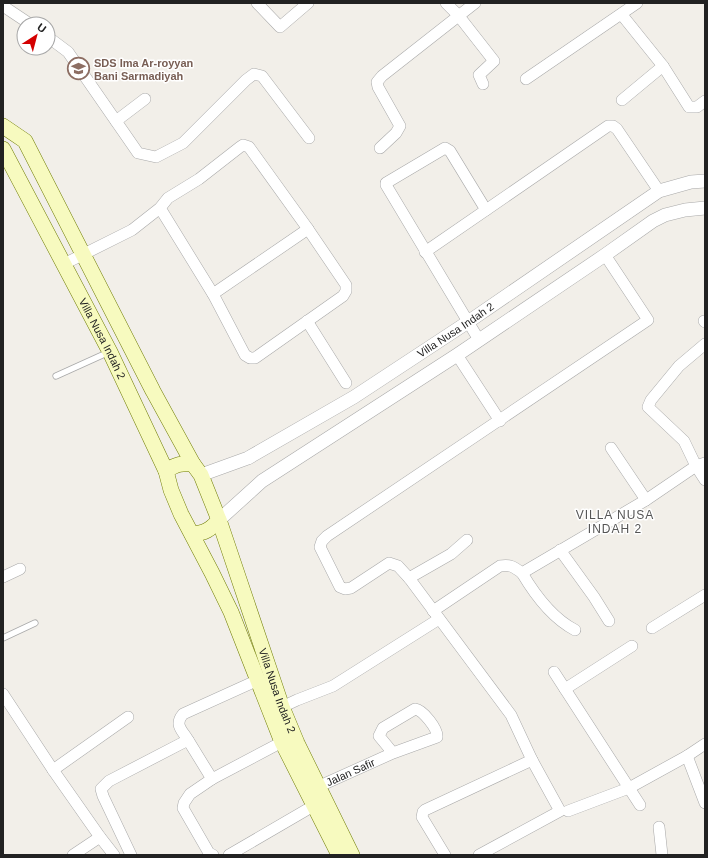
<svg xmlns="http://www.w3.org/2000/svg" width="708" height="858" font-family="Arial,sans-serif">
  <rect width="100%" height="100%" fill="#f2efe9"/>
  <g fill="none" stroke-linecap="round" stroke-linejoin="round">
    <defs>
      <g id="service">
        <path d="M56,376L109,352"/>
        <path d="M3,638L35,623"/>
      </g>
      <g id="minor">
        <path d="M257,3L280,27L308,3"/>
        <path d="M446,3L458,15L494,61L479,75L483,84"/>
        <path d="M3,6L30,24"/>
        <path d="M48,37L68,52L138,153L156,157L183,143L246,80L254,74L262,76L309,138"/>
        <path d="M663,66L689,107H697L705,101"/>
        <path d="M526,79L637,3"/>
        <path d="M622,100L663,66L622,15"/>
        <path d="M116,121L145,99"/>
        <path d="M380,148L396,133L400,126L378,87L377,82L382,76L475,3"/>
        <path d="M425,252L608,126H613L617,129L659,191"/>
        <path d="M64,264L132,230L160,208L168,198L199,179L240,147L243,145L249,147L308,229L346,285V291L343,296L255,358H250L245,355L213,294L160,208"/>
        <path d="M213,294L308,229"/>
        <path d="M307,321L346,383"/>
        <path d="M704,321L705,322"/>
        <path d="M479,340L386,185V183L445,148L450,151L486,210"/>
        <path d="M705,344L679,366L651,400L648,407L684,441L696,466L705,480"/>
        <path d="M457,355L500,421"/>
        <path d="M611,448L646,500"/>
        <path d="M560,550L594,597L609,621"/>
        <path d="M522,573C535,595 552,618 575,630"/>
        <path d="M3,577L20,569"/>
        <path d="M409,578L451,554L467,540"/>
        <path d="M433,611L500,566C510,564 514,567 522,573L646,500L696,466L705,463"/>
        <path d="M652,628L705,595"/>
        <path d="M554,672L640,805"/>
        <path d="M565,689L632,646"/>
        <path d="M3,694L53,770L100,837L114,855"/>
        <path d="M282,707L297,700L333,686L439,619"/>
        <path d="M188,740C182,730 174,725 183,714L258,680"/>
        <path d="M687,756L705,803"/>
        <path d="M53,770L128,717"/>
        <path id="s1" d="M313,789L393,753L379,736L383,728L415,709C423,710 438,729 437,737L393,753"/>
        <path d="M568,811L629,788L687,756L705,744"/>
        <path d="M659,827L662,855"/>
        <path d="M73,855L100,837"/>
        <path d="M131,855L103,796L101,789L109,781L188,740L212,779"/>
        <path d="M213,855L209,853L183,808L184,803L190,794L212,779L282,742"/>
        <path d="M229,855L320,802"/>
        <path d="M445,855L422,817L423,812L425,810L532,760"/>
        <path d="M479,855L560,811L532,760L511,715L409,578L398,566L389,563L351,588L345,589L340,587L320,547L322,541L327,536L648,320L605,255"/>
      </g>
      <g id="tertiary">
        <path id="s2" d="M201,475L248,458L354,397L468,322L659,191L691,182L705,181"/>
        <path d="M219,520L262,481L457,355L605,255L653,221L665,215L685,210L705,208"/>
      </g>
      <g id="secondary">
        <path id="s3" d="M3,126L25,141L153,391L193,464L201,475L219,520L282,707L297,743L352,855"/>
        <path id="s4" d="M3,149L110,352L166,471L171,490L181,514L212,573L231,612L282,742L339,855"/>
        <path d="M166,471C176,464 182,463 193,464"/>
        <path d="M192,534C205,533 210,530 219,520"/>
      </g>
    </defs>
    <!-- service casing -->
    <use href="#service" stroke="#a9a9a9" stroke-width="7"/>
    <!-- minor casing -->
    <use href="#minor" stroke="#a9a9a9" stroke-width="12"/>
    <!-- tertiary casing -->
    <use href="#tertiary" stroke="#a9a9a9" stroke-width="14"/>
    <!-- secondary casing -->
    <use href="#secondary" stroke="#707d05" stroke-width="16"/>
    <!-- service -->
    <use href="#service" stroke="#fff" stroke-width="5.5"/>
    <!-- minor -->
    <use href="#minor" stroke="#fff" stroke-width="11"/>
    <!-- tertiary -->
    <use href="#tertiary" stroke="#fff" stroke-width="13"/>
    <!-- secondary -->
    <use href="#secondary" stroke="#f7fabf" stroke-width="15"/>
  </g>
  <!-- icons -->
  <defs>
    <symbol id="school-ring" viewBox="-11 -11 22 22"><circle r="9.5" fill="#fff" stroke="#8d6e63" stroke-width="1.5"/><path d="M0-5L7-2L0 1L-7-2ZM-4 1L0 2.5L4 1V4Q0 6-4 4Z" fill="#8d6e63"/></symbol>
  </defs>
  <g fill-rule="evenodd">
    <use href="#school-ring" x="66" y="56" width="25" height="25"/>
  </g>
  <g text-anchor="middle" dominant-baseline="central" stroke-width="3" stroke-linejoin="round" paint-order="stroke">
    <!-- education labels -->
    <g font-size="11" font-weight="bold" fill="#785e54" stroke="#fff" text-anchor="start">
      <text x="94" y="63">SDS Ima Ar-royyan<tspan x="94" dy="13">Bani Sarmadiyah</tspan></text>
    </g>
    <!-- street labels -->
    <g font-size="11" fill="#222" stroke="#fff">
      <text stroke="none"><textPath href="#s2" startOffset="294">Villa Nusa Indah 2</textPath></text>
      <text stroke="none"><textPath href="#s4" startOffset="214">Villa Nusa Indah 2</textPath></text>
      <text stroke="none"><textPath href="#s3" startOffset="633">Villa Nusa Indah 2</textPath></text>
      <text stroke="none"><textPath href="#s1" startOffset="41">Jalan Safir</textPath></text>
    </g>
    <!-- neighbourhood labels -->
    <g font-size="12" letter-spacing="1" fill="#555" stroke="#fff">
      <text x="615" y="515">VILLA NUSA<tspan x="615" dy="14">INDAH 2</tspan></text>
    </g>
  </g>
  <!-- border -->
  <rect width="708" height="858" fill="none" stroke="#222222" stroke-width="8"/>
  <!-- north arrow -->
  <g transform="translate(36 36) rotate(36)"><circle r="19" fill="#ffffff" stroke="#a7a7a7"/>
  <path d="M0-3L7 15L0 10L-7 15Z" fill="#d40000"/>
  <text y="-6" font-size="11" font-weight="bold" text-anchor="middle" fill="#222222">U</text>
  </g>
</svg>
